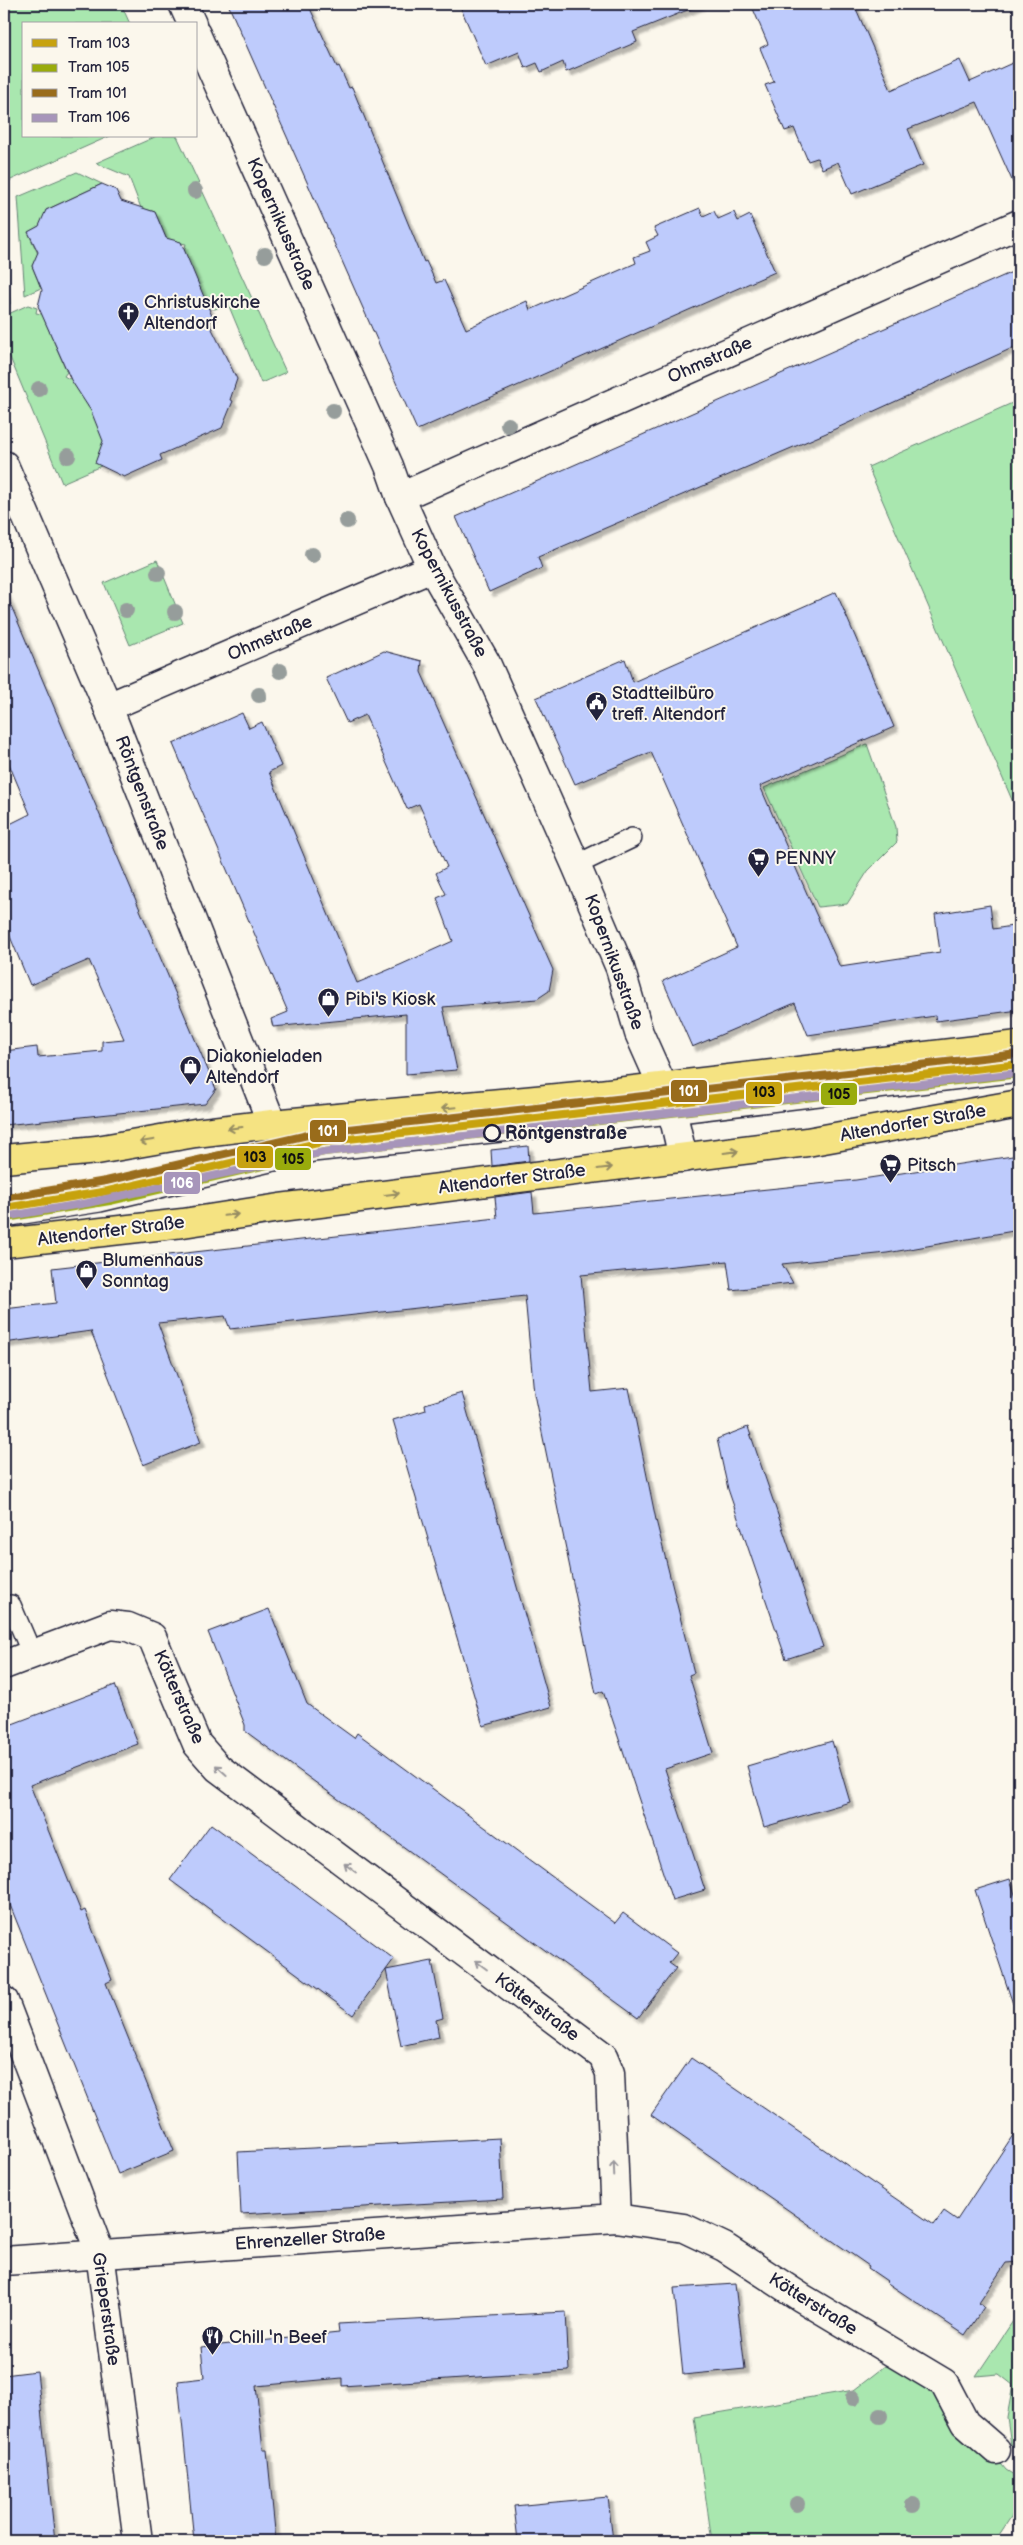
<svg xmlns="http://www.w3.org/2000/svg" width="1023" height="2545" font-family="'Balsamiq Sans',sans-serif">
  <defs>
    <filter id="shadow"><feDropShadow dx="4.5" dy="4.5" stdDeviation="1" flood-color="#0004"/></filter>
  </defs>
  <rect width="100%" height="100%" fill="#fbf7ec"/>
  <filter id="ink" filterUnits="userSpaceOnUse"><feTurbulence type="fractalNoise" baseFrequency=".02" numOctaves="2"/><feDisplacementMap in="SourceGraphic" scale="10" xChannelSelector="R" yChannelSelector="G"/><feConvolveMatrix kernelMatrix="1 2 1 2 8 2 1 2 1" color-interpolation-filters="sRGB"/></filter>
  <g filter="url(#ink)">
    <!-- green -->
    <g fill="#a9e7af" stroke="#668475">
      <path d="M4,4H121L130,24H24V136H110L4,183Z"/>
      <path d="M157,136H177L286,372L261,383L228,304L215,309L208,307L184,251L186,244L181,243L170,247L155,212L141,208L129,177L96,163Z"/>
      <path d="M77,172L102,184L46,210L42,225L28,232L38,254L32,266L41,288L25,295L18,197Z"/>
      <path d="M4,204L10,304L4,307Z"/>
      <path d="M28,305L37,308L36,313L42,314L67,372L64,376L69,379L72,374L89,408L94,406L105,445L98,457L101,466L62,483L4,343V316Z"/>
      <path d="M1019,400V816L868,467Z"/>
      <path d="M157,560L183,623L130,645L104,583Z"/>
      <path d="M867,744L896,827L897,842L868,871L847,904L818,907L764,788Z"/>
      <path d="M1019,2312V2451L1011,2445L1007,2417L1013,2385L999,2374L976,2376Z"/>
      <path d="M894,2359L939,2387L1006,2470L1019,2478V2505L995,2541H712L694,2417L854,2390Z"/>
    </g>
    <!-- building -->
    <g fill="#becbfc" stroke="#22223b" filter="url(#shadow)">
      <path d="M228,4H308L337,67L339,66L349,88L352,87L424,262L426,261L436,283L444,280L466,329L527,301L530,310L636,263L634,257L650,251L646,242L658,236L654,228L700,208L703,216L714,211L718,219L734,212L738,221L750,215L775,272L417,430Z"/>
      <path d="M459,4H700V5L633,32L637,42L566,72L563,62L541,72L537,63L525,68L519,52L486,66Z"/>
      <path d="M751,4H854L891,90L960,60L970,82L1019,60V196L977,102L908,129L923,165L852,194L838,162L822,169L817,158L808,161L794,128L785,131L765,85L774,82L760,48L768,44Z"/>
      <path d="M102,184L116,190L121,201L155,212L166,238L181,242L212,316L209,323L237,379L230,400L233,401L222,428L160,455L162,460L124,477L95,463L103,441L91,411L71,380L38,306L42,290L32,266L38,252L28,232L39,226L46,210Z"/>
      <path d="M1019,269V345L824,434L538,557L542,568L489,592L456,517Z"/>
      <path d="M4,589L216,1089L205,1104L4,1125V1051L37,1047L38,1057L102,1051V1041L124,1039L89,960L30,985L4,922V827L30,814L4,752Z"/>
      <path d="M836,592L894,727L760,786L815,912L840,967L940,952L935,914L990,905L993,929L1019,925V1010L936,1021L935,1016L808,1035L795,1003L692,1047L663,981L737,947L651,752L575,784L536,698L625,659L633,682Z"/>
      <path d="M384,651L422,661L421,672L553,970L549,991L537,999L443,1007L457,1070L406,1074V1014L273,1027L271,1019L288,1012L173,744L242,713L249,728L262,722L281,766L269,772L357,983L400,965L453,941L437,898L446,894L436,873L447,867L419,804L407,809L365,715L347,723L326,678Z"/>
      <path d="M528,1146L529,1161L492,1166L491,1150Z"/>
      <path d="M1019,1155V1230L887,1253L782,1264L793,1283L731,1290L727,1261L581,1275L592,1392L629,1388L656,1520L694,1673L689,1675L713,1753L665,1769L705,1890L672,1900L603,1691L596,1694L534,1394L525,1296L230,1329L225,1316L158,1323L201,1442L143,1465L91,1331L4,1343V1309L56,1303L52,1268L497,1218L495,1197L532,1192L534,1213L856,1180Z"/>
      <path d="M462,1393L551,1707L483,1726L393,1420L426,1410L425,1404Z"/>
      <path d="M748,1427L823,1647L786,1659L728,1489L717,1439Z"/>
      <path d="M269,1609L307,1704L354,1738L357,1733L615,1923L623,1913L677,1953L669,1963L676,1968L638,2018L245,1731V1725L208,1632Z"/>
      <path d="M115,1685L138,1744L30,1785L81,1912L85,1910L112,1980L106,1983L174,2151L118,2174L4,1890V1724L7,1726Z"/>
      <path d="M832,1741L850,1802L764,1827L747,1766Z"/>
      <path d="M211,1824L394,1959L353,2015L170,1880Z"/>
      <path d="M1010,1879L1019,1907V2003L1013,2004L975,1890Z"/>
      <path d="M432,1961L443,2018L436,2020L439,2037L401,2046L386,1970Z"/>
      <path d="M691,2058L934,2225L944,2211L957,2220L1019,2126V2262L1006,2263L979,2303L984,2307L965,2335L886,2282L887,2281L868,2268L869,2266L651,2115Z"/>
      <path d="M500,2138L503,2199L241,2214L238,2152Z"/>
      <path d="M735,2284L745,2369L683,2375L674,2288Z"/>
      <path d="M566,2312L569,2371L342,2386V2378L256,2386L263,2450H267L276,2541H194L178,2381L204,2378L201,2347L339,2333L338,2324Z"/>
      <path d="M37,2371L55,2541H4V2375Z"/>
      <path d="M608,2497L613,2541H518L514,2506Z"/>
    </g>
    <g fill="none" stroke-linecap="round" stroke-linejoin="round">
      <defs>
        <g id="service">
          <path d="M576,865L632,838"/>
          <path d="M4,1217L100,1202L313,1152L671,1114L1019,1072"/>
          <path d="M11,1605L32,1654"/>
        </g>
        <g id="minor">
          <path d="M183,4L192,24"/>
          <path d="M196,34L389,466L400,497L432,568L486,663L576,865L620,968L639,1033L663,1087L675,1123L683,1158"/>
          <path d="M4,465L108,707L272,1124"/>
          <path d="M400,497L1019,224"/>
          <path d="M108,707L432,568"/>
          <path d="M4,1665L110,1625L128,1627L152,1637L197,1744L218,1768L603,2056L610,2073L616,2218"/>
          <path d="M4,2001L100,2253L138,2541"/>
          <path d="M4,2261L616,2218L684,2228L724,2247L802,2298L944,2383L965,2423L996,2450"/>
        </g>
        <g id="primary">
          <path d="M4,1159L97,1150L195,1133L272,1124L600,1094L1019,1045"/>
          <path d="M4,1243L183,1223L280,1208L807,1142L1019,1104"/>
        </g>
      </defs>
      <!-- service casing -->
      <use href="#service" stroke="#22223b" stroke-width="22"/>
      <!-- minor casing -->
      <use href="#minor" stroke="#22223b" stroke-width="31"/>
      <!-- primary casing -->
      <use href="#primary" stroke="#22223b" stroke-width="31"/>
      <!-- service -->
      <use href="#service" stroke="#fbf7ec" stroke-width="19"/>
      <!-- minor -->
      <use href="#minor" stroke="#fbf7ec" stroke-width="28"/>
      <!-- primary -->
      <use href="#primary" stroke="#f5e382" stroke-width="28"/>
      <defs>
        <path id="tram-1" d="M4,1208L108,1191L322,1142L1019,1064"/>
        <path id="tram-2" d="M6,1218L110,1201L324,1152L1019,1074"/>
        <path id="tram-3" d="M4,1198L106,1181L321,1132L1018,1054"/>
        <path id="tram-4" d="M4,1217L88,1203L324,1152L1018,1073"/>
      </defs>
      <!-- tram-1 casing -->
      <use href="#tram-1" stroke="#fbf7ec" stroke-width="11"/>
      <!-- tram-2 casing -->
      <use href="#tram-2" stroke="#fbf7ec" stroke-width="11"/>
      <!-- tram-3 casing -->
      <use href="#tram-3" stroke="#fbf7ec" stroke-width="11"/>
      <!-- tram-4 casing -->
      <use href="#tram-4" stroke="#fbf7ec" stroke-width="11"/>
      <!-- tram-1 -->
      <use href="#tram-1" stroke="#c7a20f" stroke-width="8"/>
      <!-- tram-2 -->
      <use href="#tram-2" stroke="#99ab0c" stroke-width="8"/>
      <!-- tram-3 -->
      <use href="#tram-3" stroke="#996c1b" stroke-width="8"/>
      <!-- tram-4 -->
      <use href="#tram-4" stroke="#a795ba" stroke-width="8"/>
    </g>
    <!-- trees -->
    <g fill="#969d9b">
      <circle cx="195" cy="191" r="8"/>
      <circle cx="265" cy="255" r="8"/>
      <circle cx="39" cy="389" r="8"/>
      <circle cx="333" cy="411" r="8"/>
      <circle cx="508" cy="425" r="8"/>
      <circle cx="68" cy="456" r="8"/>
      <circle cx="347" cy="521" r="8"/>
      <circle cx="312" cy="555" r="8"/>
      <circle cx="158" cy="573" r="8"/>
      <circle cx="126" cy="610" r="8"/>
      <circle cx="175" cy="612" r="8"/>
      <circle cx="280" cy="671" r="8"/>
      <circle cx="259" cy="695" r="8"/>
      <circle cx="853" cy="2398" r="8"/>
      <circle cx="880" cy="2416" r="8"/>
      <circle cx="797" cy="2504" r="8"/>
      <circle cx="913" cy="2505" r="8"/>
    </g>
    <!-- one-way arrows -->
    <defs><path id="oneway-shaft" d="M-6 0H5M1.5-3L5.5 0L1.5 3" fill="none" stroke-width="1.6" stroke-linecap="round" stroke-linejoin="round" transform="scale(1.25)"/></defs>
    <g stroke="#968c62">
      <use href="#oneway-shaft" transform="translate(449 1108) rotate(175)"/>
      <use href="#oneway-shaft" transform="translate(235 1128) rotate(173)"/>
      <use href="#oneway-shaft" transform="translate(147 1141) rotate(171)"/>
      <use href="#oneway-shaft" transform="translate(731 1152) rotate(-7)"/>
      <use href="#oneway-shaft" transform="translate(605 1168) rotate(-7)"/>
      <use href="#oneway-shaft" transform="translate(392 1194) rotate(-7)"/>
      <use href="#oneway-shaft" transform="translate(231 1215) rotate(-6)"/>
    </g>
    <g stroke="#99979c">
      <use href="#oneway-shaft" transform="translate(221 1770) rotate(-138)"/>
      <use href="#oneway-shaft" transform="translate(350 1868) rotate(-143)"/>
      <use href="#oneway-shaft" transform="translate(481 1965) rotate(-143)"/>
      <use href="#oneway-shaft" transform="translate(614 2169) rotate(-92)"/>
    </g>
  </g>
  <!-- icons -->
  <defs>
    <symbol id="church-pin" viewBox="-11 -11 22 30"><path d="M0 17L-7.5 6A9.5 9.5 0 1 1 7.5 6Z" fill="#22223b" stroke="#fbf7ec"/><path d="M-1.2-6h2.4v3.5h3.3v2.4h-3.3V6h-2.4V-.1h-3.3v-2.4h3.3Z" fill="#fff"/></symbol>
    <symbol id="civic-pin" viewBox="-11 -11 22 30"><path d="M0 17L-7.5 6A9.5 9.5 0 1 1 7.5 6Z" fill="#22223b" stroke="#fbf7ec"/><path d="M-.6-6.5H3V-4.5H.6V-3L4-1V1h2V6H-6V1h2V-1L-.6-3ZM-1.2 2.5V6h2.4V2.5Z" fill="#fff"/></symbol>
    <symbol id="supermarket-pin" viewBox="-11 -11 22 30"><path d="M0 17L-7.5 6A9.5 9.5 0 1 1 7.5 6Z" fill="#22223b" stroke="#fbf7ec"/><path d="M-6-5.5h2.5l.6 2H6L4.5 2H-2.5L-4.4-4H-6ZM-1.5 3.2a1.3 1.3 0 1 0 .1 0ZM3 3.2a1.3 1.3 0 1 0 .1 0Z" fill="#fff"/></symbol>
    <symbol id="shop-pin" viewBox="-11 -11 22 30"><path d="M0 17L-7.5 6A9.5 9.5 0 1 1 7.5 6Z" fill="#22223b" stroke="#fbf7ec"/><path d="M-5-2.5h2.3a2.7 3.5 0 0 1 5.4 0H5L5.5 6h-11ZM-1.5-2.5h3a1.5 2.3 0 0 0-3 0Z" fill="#fff"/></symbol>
    <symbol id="restaurant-pin" viewBox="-11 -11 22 30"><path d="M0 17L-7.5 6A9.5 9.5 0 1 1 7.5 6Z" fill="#22223b" stroke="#fbf7ec"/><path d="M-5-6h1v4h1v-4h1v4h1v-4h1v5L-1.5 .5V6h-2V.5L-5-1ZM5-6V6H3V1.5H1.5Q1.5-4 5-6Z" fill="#fff"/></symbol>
  </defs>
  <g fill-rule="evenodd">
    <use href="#church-pin" x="116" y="300" width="25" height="34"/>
    <use href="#civic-pin" x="584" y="690" width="25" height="34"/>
    <use href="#supermarket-pin" x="746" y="846" width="25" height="34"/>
    <use href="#shop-pin" x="316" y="986" width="25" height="34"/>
    <use href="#shop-pin" x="178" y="1054" width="25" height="34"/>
    <use href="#supermarket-pin" x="878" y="1152" width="25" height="34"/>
    <use href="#shop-pin" x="74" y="1258" width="25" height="34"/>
    <use href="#restaurant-pin" x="200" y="2324" width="25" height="34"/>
  </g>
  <!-- markers -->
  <circle fill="#fbf7ec" stroke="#22223b" stroke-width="2.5" cx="492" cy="1133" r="8"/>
  <g text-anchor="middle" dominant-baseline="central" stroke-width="4" stroke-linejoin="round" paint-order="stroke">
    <!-- street labels -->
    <g font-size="18" fill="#22223b" stroke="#fbf7ec">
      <text transform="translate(281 224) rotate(66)">Kopernikusstraße</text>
      <text transform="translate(710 360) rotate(-24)">Ohmstraße</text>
      <text transform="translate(449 593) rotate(62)">Kopernikusstraße</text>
      <text transform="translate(270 638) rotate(-23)">Ohmstraße</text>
      <text transform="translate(142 793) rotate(69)">Röntgenstraße</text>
      <text transform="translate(614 962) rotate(70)">Kopernikusstraße</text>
      <text transform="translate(913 1123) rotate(-10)">Altendorfer Straße</text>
      <text transform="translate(512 1179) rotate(-7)">Altendorfer Straße</text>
      <text transform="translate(111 1231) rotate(-7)">Altendorfer Straße</text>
      <text transform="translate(179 1697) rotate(66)">Kötterstraße</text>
      <text transform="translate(537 2007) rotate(37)">Kötterstraße</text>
      <text transform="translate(310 2239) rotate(-4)">Ehrenzeller Straße</text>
      <text transform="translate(813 2304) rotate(32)">Kötterstraße</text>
      <text transform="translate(106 2309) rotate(82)">Grieperstraße</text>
    </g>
    <!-- poi labels -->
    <g font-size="18" fill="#22223b" stroke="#fbf7ec" text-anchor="start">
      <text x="144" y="302">Christuskirche<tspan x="144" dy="21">Altendorf</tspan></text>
      <text x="612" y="693">Stadtteilbüro<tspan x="612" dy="21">treff. Altendorf</tspan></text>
      <text x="775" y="858">PENNY</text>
      <text x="345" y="999">Pibi's Kiosk</text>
      <text x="206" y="1056">Diakonieladen<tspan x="206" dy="21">Altendorf</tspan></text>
      <text x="907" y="1165">Pitsch</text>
      <text x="102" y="1260">Blumenhaus<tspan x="102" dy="21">Sonntag</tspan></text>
      <text x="229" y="2337">Chill 'n Beef</text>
    </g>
    <!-- stop labels -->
    <g font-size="18" font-weight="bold" fill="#22223b" stroke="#fbf7ec" text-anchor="start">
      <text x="505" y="1133">Röntgenstraße</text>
    </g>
  </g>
  <g stroke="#fbf7ec" stroke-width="2">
    <rect x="670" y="1079" width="38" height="24" rx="5" fill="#996c1b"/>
    <rect x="745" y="1081" width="38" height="24" rx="5" fill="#c7a20f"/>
    <rect x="820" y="1082" width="38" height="24" rx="5" fill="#99ab0c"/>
    <rect x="309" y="1119" width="38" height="24" rx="5" fill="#996c1b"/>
    <rect x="236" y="1145" width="38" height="24" rx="5" fill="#c7a20f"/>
    <rect x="274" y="1147" width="38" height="24" rx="5" fill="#99ab0c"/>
    <rect x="163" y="1171" width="38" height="24" rx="5" fill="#a795ba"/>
  </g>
  <g font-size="14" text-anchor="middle" font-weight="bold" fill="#fff">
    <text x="689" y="1096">101</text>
    <text x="328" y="1136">101</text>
    <text x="182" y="1188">106</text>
  </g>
  <g font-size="14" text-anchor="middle" font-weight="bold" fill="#111">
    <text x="764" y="1097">103</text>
    <text x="839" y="1099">105</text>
    <text x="255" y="1162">103</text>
    <text x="293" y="1164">105</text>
  </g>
  <!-- margin -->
  <rect width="1023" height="2545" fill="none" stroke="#fbf7ec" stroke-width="20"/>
  <rect x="10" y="10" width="1003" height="2525" fill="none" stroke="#22223b" stroke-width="2" filter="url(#ink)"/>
  <!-- legend -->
  <rect x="22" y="22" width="175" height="115" fill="#fbf7ec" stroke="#a4a2a5"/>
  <rect x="32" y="39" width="25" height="8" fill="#c7a20f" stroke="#a4a2a5"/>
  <text x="68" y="48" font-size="15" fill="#22223b">Tram 103</text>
  <rect x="32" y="64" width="25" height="8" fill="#99ab0c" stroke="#a4a2a5"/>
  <text x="68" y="72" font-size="15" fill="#22223b">Tram 105</text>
  <rect x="32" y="89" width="25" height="8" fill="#996c1b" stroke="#a4a2a5"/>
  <text x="68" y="98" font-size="15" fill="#22223b">Tram 101</text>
  <rect x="32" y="114" width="25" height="8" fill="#a795ba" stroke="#a4a2a5"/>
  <text x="68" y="122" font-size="15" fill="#22223b">Tram 106</text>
</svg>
